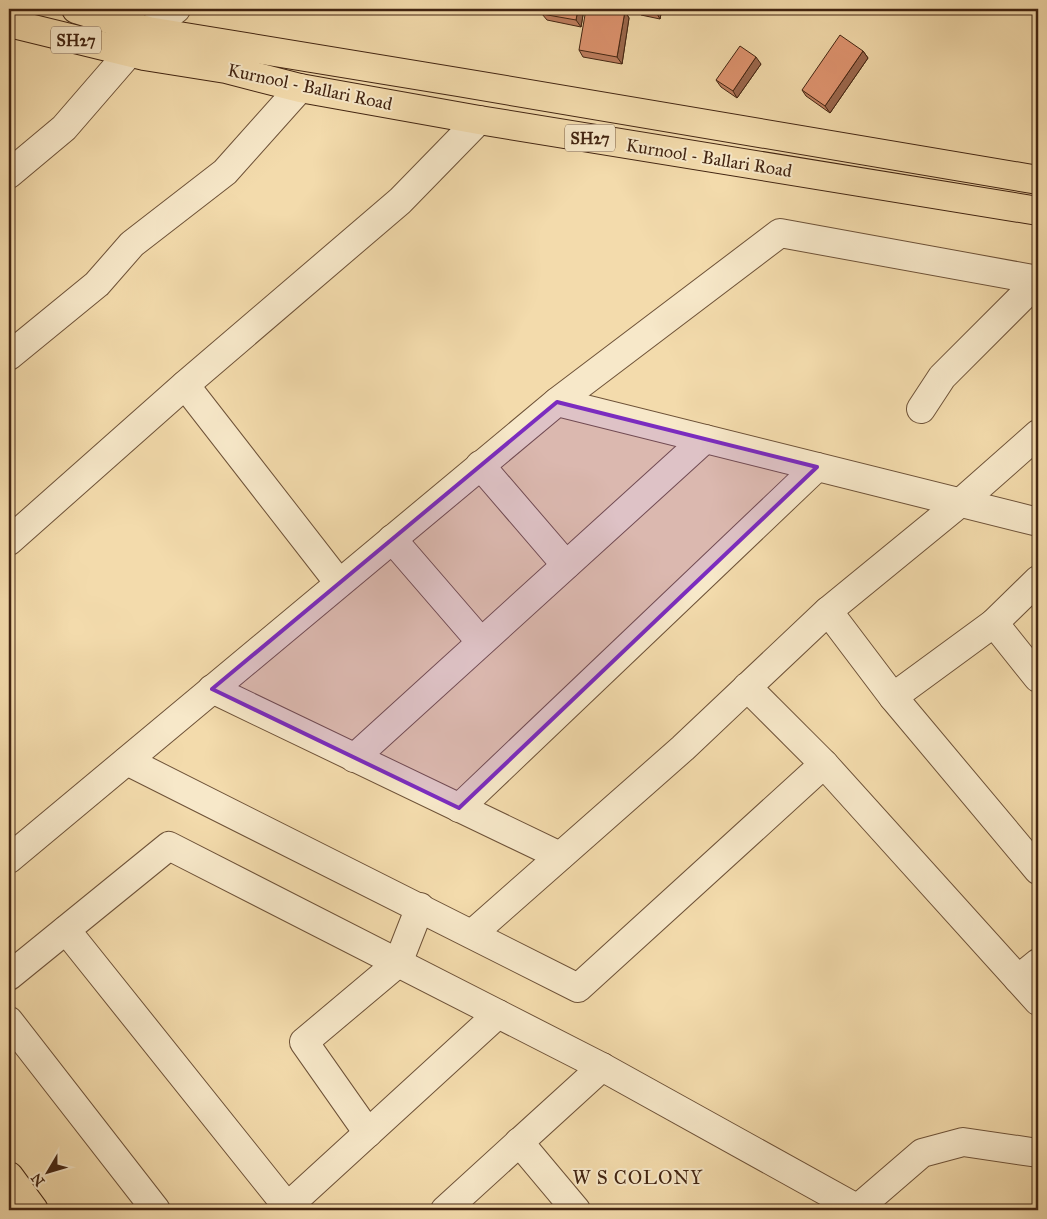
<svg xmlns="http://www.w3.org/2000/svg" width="1047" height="1219" font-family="'IM FELL Great Primer',serif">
  <rect width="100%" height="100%" fill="#f3dbac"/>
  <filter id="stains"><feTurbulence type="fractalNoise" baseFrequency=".004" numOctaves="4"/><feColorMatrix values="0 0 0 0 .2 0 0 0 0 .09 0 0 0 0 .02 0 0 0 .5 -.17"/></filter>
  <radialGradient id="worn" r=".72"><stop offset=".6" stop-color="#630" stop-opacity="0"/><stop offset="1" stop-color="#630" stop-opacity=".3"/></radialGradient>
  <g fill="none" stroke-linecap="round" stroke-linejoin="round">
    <defs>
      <g id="minor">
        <path d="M9,174L64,128L148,31L176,9"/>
        <path d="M9,356L97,284L132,244L225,172L300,88"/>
        <path d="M185,385L339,583"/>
        <path d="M557,402L780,233L1038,280"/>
        <path d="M921,409L942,377L1038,281"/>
        <path d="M480,465L566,565"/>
        <path d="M392,539L481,642"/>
        <path d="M9,541L185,385L400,201L479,120"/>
        <path d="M828,611L960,503L1038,434"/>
        <path d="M994,623L1038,580"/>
        <path d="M1038,678L994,623L893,697L1038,870"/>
        <path d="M747,687L824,764"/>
        <path d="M212,689L560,856"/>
        <path d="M354,758L705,439"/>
        <path d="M127,761L578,988L824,764L1038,1001"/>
        <path d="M459,808L817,467"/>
        <path d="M9,859L557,402L1038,522"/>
        <path d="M66,930L290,1210"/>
        <path d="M472,934L683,748L828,611L893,697"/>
        <path d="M9,976L169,846L602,1067L860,1210"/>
        <path d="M1018,979L1038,963"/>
        <path d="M9,1021L156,1210"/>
        <path d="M368,1133L304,1042L398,963L420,907"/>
        <path d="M519,1142L576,1210"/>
        <path d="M287,1207L498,1014"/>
        <path d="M857,1209L922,1153L963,1142L1038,1153"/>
        <path d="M445,1210L602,1067"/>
      </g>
      <g id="major">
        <path d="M76,9L148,31L458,82L1038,180"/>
        <path d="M9,23L144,56L226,69L300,88L479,120L1038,211"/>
        <path d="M9,1176L34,1210"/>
      </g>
    </defs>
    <!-- minor casing -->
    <use href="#minor" stroke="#6e5238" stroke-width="30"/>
    <!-- major casing -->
    <use href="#major" stroke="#422411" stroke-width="30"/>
    <!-- minor -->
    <use href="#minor" stroke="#f7e8c9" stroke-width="28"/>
    <!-- major -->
    <use href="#major" stroke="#f3dbac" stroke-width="28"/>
  </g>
  <!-- wall -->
  <g fill="#c07f60" stroke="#422411">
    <path d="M543,9H584L581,27L547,20L542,14Z"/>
    <path d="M636,9H662L660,19L641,15Z"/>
    <path d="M625,11L629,18L622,64L583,57L579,50Z"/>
    <path d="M863,51L868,58L830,113L806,96L802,90Z"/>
    <path d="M761,64L737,98L721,87L716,80Z"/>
  </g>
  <!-- shaded-wall -->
  <g fill="#9c684e" stroke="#422411">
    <path d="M578,9H584L581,27L576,20Z"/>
    <path d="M656,9H662L660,19L656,12Z"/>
    <path d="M625,11L629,18L622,64L617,57Z"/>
    <path d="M863,51L868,58L830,113L825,106Z"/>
    <path d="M756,57L761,64L737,98L733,91Z"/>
  </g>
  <!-- building -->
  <g fill="#df9470" stroke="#422411">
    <path d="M543,9H578L576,20L542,14Z"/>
    <path d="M586,9H613L625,11L617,57L579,50Z"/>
    <path d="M640,9H656V12Z"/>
    <path d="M840,35L863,51L825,106L802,90Z"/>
    <path d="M740,46L756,57L733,91L716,80Z"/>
  </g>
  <!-- marked area -->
  <path fill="#7b2cbf" fill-opacity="0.2" stroke="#7b2cbf" stroke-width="4" stroke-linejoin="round" d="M557,402L817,467L459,808L212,689Z"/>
  <g text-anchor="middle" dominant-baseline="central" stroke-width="4" stroke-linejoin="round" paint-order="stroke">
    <!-- shield labels -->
    <g fill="#f7e8c9" stroke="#785f48" stroke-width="1">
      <rect x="51" y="26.5" width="50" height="27" rx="4"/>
      <rect x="565" y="124.5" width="50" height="27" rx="4"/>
    </g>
    <g font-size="16" font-weight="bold" fill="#422411">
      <text x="76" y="40">SH27</text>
      <text x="590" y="138">SH27</text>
    </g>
    <!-- street labels -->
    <g font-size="18" fill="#422411" stroke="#f7e8c9">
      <text transform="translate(310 87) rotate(12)">Kurnool - Ballari Road</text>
      <text transform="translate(709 158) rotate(9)">Kurnool - Ballari Road</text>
    </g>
    <!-- neighbourhood labels -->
    <g font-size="19" letter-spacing="1" fill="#422411" stroke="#f7e8c9">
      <text x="638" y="1177">W S COLONY</text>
    </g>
  </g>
  <!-- margin -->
  <rect width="1047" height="1219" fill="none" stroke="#f3dbac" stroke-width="30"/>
  <rect x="10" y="10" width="1027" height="1199" fill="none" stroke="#422411" stroke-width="2.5"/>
  <rect x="15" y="15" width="1017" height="1189" fill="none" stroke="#422411"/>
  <!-- north arrow -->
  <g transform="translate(48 1172) rotate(232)" stroke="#f7e8c9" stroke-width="4" paint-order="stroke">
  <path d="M0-4L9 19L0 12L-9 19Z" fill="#422411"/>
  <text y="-8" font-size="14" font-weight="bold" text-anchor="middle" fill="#422411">N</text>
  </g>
  <rect width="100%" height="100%" filter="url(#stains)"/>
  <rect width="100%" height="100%" fill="url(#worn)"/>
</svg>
